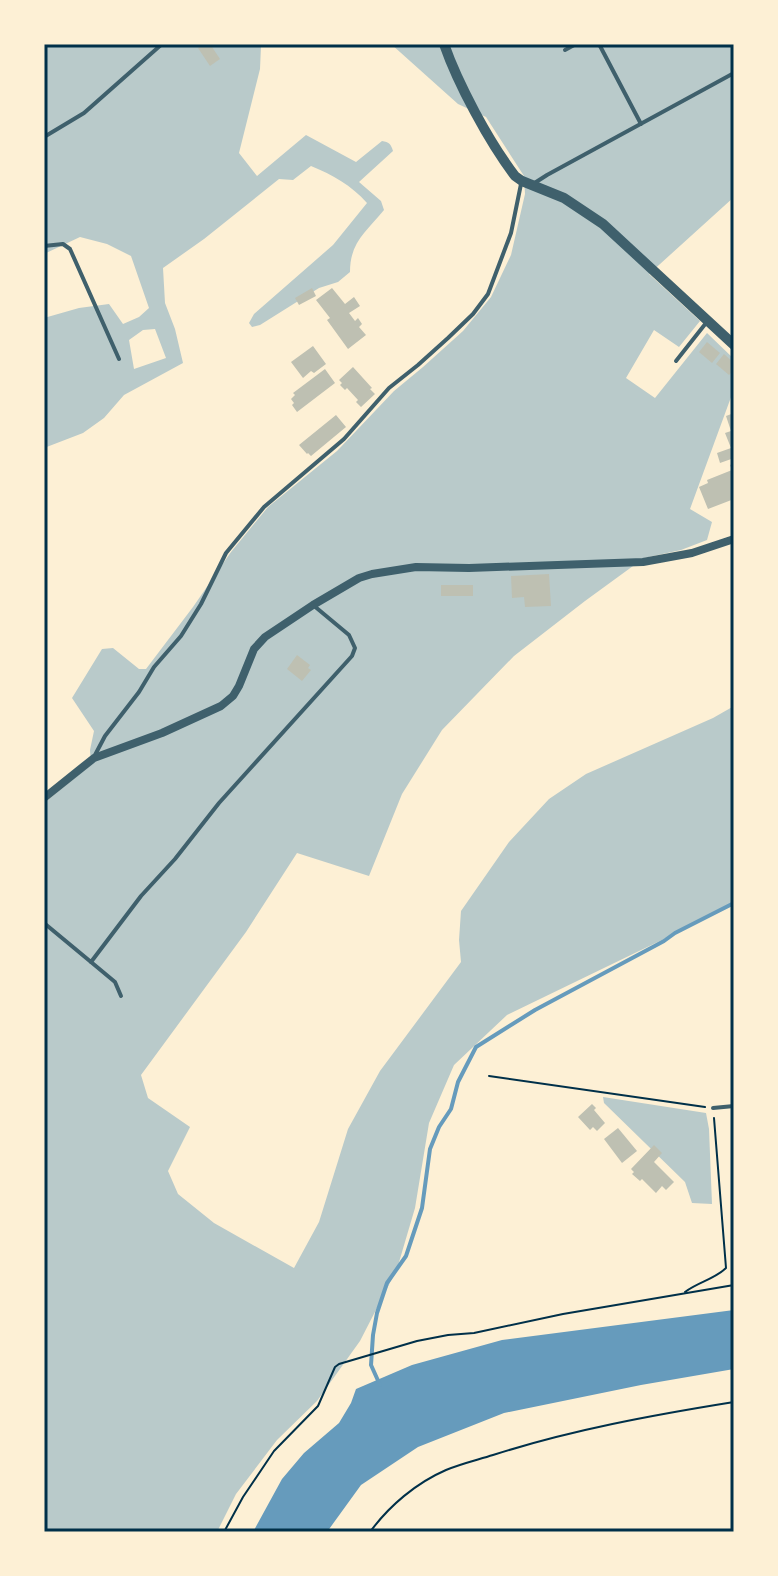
<svg xmlns="http://www.w3.org/2000/svg" width="778" height="1576" font-family="'DM Sans',sans-serif">
  <rect width="100%" height="100%" fill="#fdf0d5"/>
  <!-- green -->
  <g fill="#b9caca" fill-rule="evenodd">
    <path d="M44,44H259L261,46L260,69L239,153L257,176L306,135L356,162L382,141C389,142 391,144 393,151L359,182L381,201L384,210C366,232 350,242 350,272L338,282L319,288L260,325L252,327L249,323L254,314L333,245L367,203C351,185 333,175 311,166L293,180L279,179L204,239L163,268L165,303L175,329L183,363L124,395L104,418L83,433L44,448V318L79,308L109,304L123,324L139,317L149,308L131,256L107,244L80,237L44,254ZM155,329L166,358L134,369L129,340L143,330Z"/>
    <path d="M391,44H734V197L649,274L700,321L679,347L654,330L626,378L655,398L707,333L734,359V389L690,509L712,522L707,540L681,550L644,558L585,601L514,656L442,730L402,794L369,876L297,853L246,932L141,1075L148,1098L190,1127L168,1171L178,1194L214,1223L294,1268L319,1222L348,1129L380,1071L461,962L459,940L461,911L509,842L549,799L586,774L713,718L734,706V905L507,1015L454,1065L429,1123L415,1208L397,1269L360,1341L317,1401L277,1440L236,1494L217,1532H44V936L46,934L44,932V803L91,765L90,750L94,731L72,698L102,649L113,648L139,669H146L193,607L231,552L268,507L337,451L394,391L423,367L463,331L491,297L511,255L525,194L524,176L486,117L458,104Z"/>
    <path d="M603,1097L706,1113L709,1129L712,1204L692,1203L685,1182L604,1103Z"/>
  </g>
  <!-- water -->
  <path fill="#669bbc" d="M734,1310V1369L641,1385L504,1413L418,1447L361,1485L327,1532H253L282,1479L304,1453L339,1423L351,1403L356,1389L412,1365L502,1340Z"/>
  <g fill="none" stroke-linecap="round" stroke-linejoin="round">
    <!-- stream -->
    <path stroke="#669bbc" stroke-width="4" d="M380,1385L371,1365L373,1335L377,1313L387,1283L406,1256L422,1208L430,1149L439,1127L451,1109L458,1082L476,1047L535,1010L664,941L675,933L734,903"/>
  </g>
  <!-- building -->
  <g fill="#bec0b2">
    <path d="M204,44H210L220,59L210,66L198,48Z"/>
    <path d="M312,288L316,296L299,305L295,298Z"/>
    <path d="M332,288L345,304L354,297L360,306L349,313L355,321L358,318L362,324L359,327L366,335L348,349L327,320L330,318L316,300Z"/>
    <path d="M707,342L720,353L712,363L699,352Z"/>
    <path d="M313,346L326,364L314,373L311,371L303,378L291,362Z"/>
    <path d="M724,354L734,363V370L729,375L716,364Z"/>
    <path d="M353,367L372,388L370,389L375,394L361,407L356,402L358,400L347,388L345,390L340,385L342,383L339,380Z"/>
    <path d="M325,369L335,383L297,412L292,405L294,403L291,399L295,395L293,393Z"/>
    <path d="M734,413V458L720,463L717,453L731,448L725,433L731,431L726,416Z"/>
    <path d="M336,415L346,427L311,456L308,453L307,454L299,445Z"/>
    <path d="M734,463V499L708,509L699,487L708,483L707,480L732,470L730,465Z"/>
    <path d="M549,574L551,606L525,607L524,597L512,598L511,576Z"/>
    <rect x="441" y="585" width="32" height="11"/>
    <path d="M297,655L310,665L308,668L311,670L302,681L287,669Z"/>
    <path d="M592,1104L596,1108L594,1110L605,1123L597,1131L593,1127L590,1130L578,1117Z"/>
    <path d="M618,1128L637,1151L622,1163L604,1139Z"/>
    <path d="M654,1145L662,1153L654,1162L674,1182L666,1190L662,1186L656,1193L642,1179L640,1181L632,1174L634,1172L631,1169Z"/>
  </g>
  <g fill="none" stroke-linecap="round" stroke-linejoin="round">
    <!-- path -->
    <g stroke="#003049" stroke-width="2">
      <path d="M489,1076L705,1107"/>
      <path d="M685,1292C698,1282 715,1279 726,1268L714,1118"/>
      <path d="M224,1532L243,1497L274,1451L318,1406L335,1367L339,1364L417,1341L448,1335L474,1333L563,1314L734,1285"/>
      <path d="M370,1532C389,1506 416,1483 446,1470C460,1464 477,1460 493,1455C571,1430 653,1415 734,1402"/>
    </g>
    <!-- service -->
    <g stroke="#3f606c" stroke-width="4">
      <path d="M599,44L641,124"/>
      <path d="M565,50L576,44"/>
      <path d="M44,137L84,113L162,44"/>
      <path d="M533,184L547,175L734,73"/>
      <path d="M44,246L63,244L70,249L119,359"/>
      <path d="M676,361L706,323"/>
      <path d="M95,755L105,736L139,692L154,667L181,636L201,604L226,553L264,507L344,439L389,388L418,365L448,338L473,314L488,294L511,233L521,184"/>
      <path d="M44,923L91,962L141,896L175,859L219,803L352,656L355,648L349,635L313,605"/>
      <path d="M91,962L115,982L121,996"/>
      <path d="M713,1108L734,1106"/>
    </g>
    <!-- minor -->
    <path stroke="#3f606c" stroke-width="8" d="M44,798L94,758L162,733L221,706L233,696L239,686L254,649L265,637L313,605L359,578L372,574L416,567L469,568L643,562L692,553L734,539"/>
    <!-- tertiary -->
    <path stroke="#3f606c" stroke-width="10" d="M444,44C458,84 489,142 515,176L522,181L564,198L603,224L734,345"/>
  </g>
  <!-- border -->
  <rect width="778" height="1576" fill="none" stroke="#fdf0d5" stroke-width="92"/>
  <rect x="46" y="46" width="686" height="1484" fill="none" stroke="#003049" stroke-width="3"/>
</svg>
